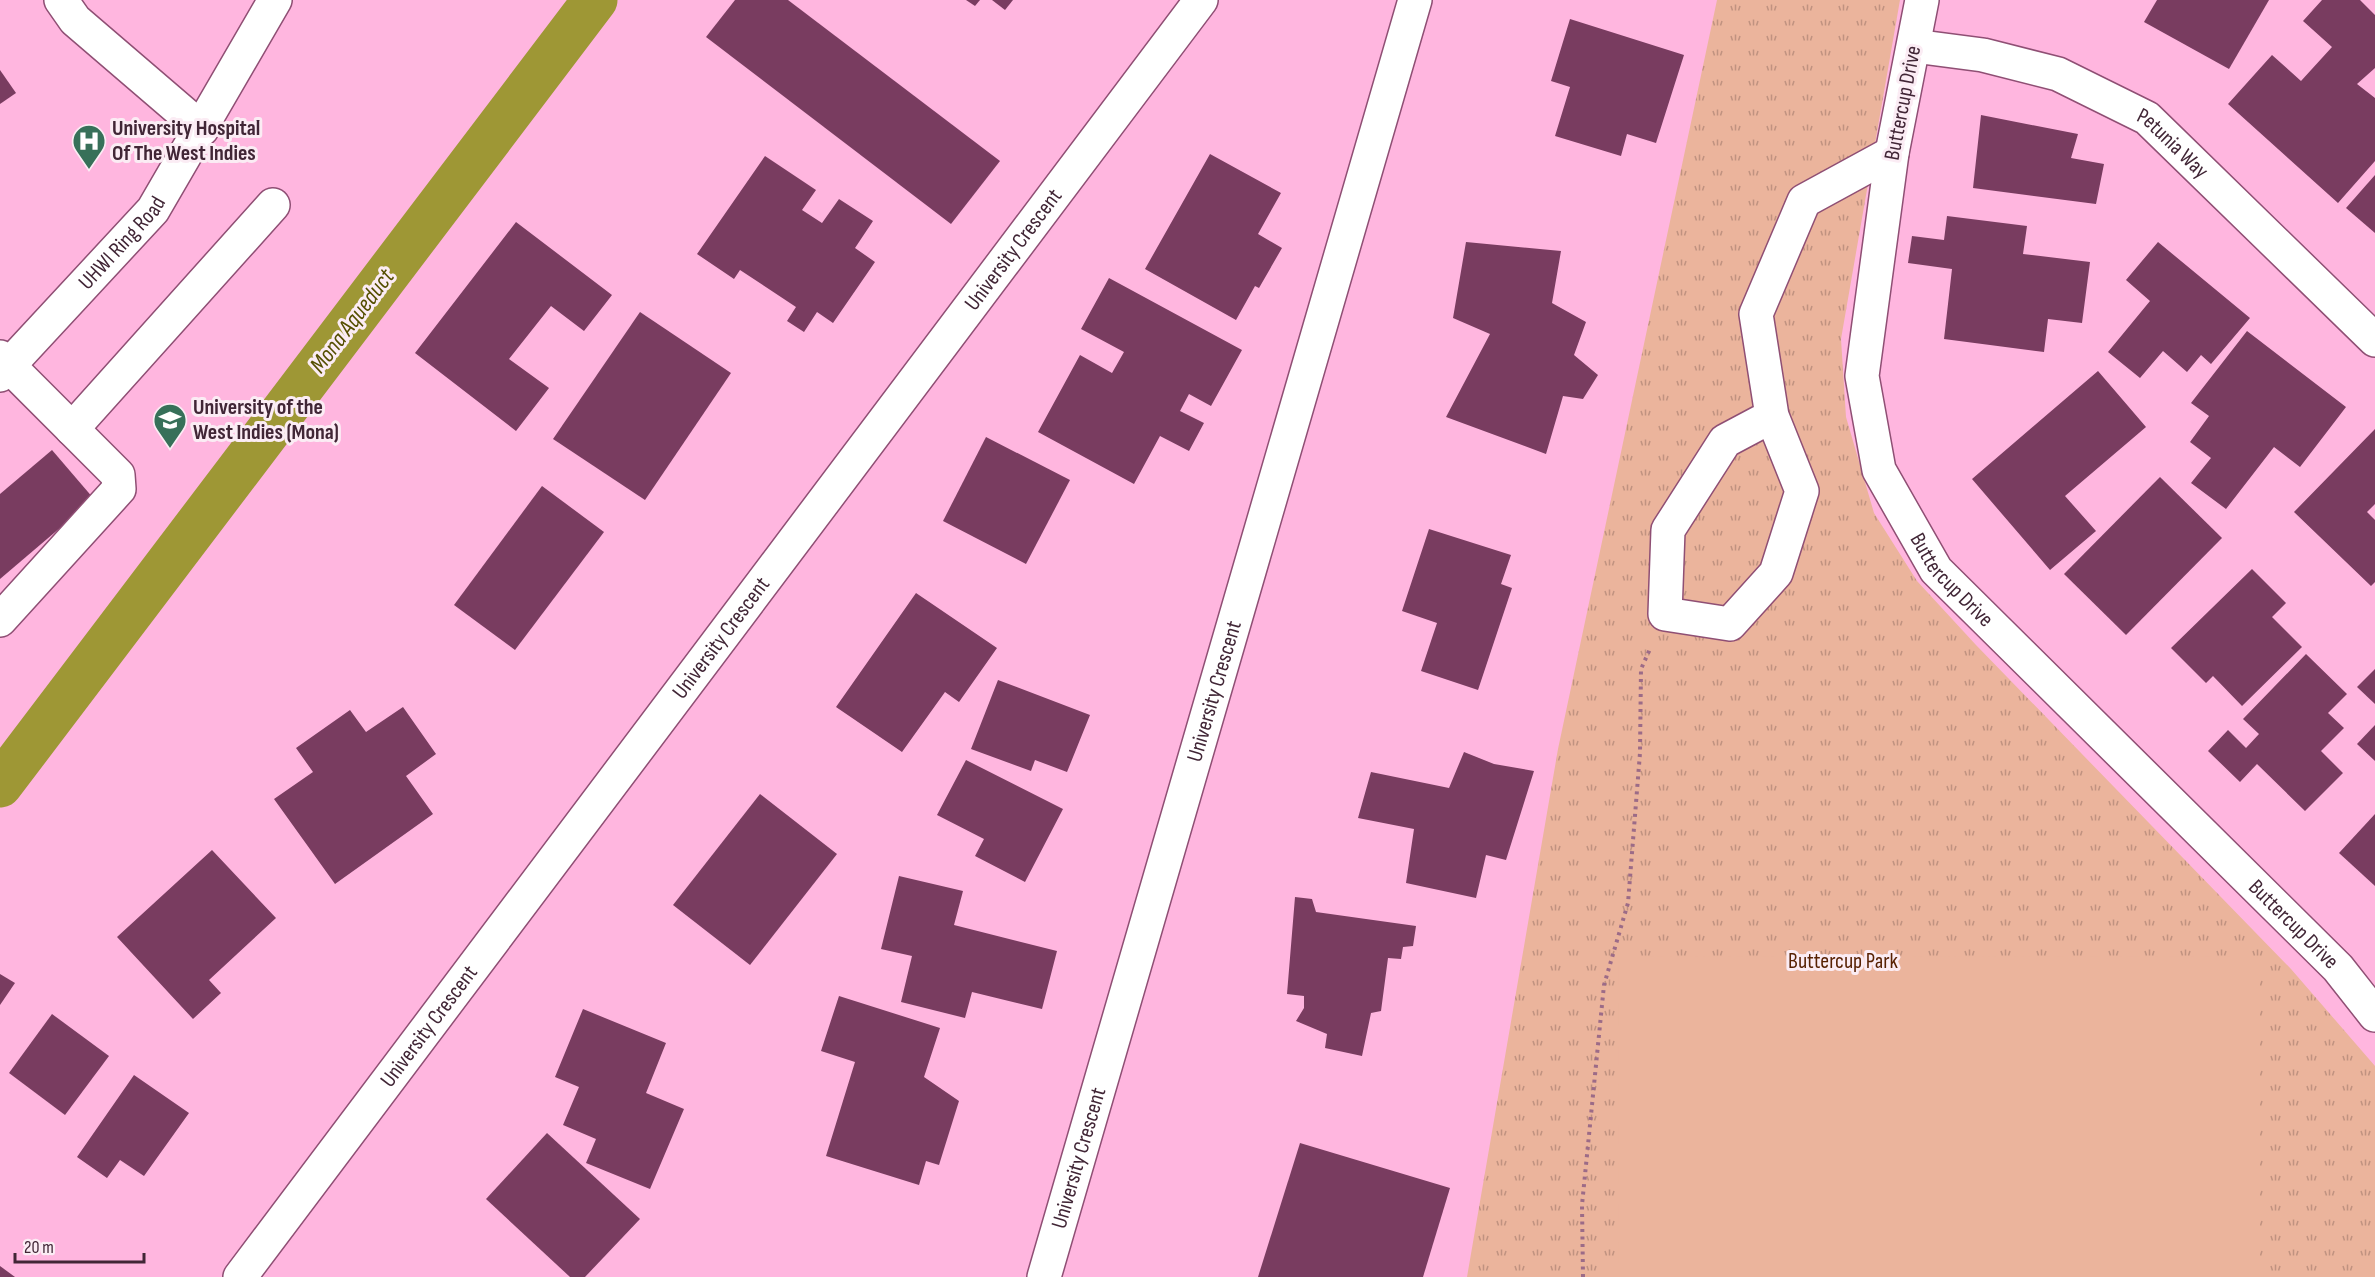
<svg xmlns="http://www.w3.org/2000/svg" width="2375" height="1277" font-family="'Sofia Sans Condensed',sans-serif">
  <defs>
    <pattern id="park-tufts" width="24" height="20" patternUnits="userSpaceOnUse" patternTransform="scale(1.5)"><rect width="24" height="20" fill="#ebb49c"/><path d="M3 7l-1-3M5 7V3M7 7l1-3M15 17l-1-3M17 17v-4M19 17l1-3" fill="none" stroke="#c09280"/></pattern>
  </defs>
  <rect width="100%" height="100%" fill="#ffb6df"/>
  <!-- park -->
  <path fill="url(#park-tufts)" d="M1717,0H1900L1841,339L1846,417L1874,513L1917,581L1976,645L2291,969L2375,1066V1277H1467L1558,749Z"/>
  <!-- pitch -->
  <path fill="#ebb49c" d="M1619,956L2260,957V1277H1618Z"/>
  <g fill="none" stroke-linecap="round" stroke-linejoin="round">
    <!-- canal -->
    <path stroke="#9e9735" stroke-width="45" d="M0,785L595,0"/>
  </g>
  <!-- building -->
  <g fill="#793c60">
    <path d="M735,0H788L1000,161L951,224L706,37Z"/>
    <path d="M966,0H980L975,6Z"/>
    <path d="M992,0H1013L1005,10Z"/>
    <path d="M2157,0H2269L2229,69L2144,22Z"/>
    <path d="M2322,0H2360L2375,15V68L2357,84L2375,98V161L2338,203L2228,104L2272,55L2301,81L2332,47L2303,21Z"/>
    <path d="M1570,19L1684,55L1656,143L1627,134L1621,156L1555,136L1570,87L1551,81Z"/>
    <path d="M0,70L16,93L0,104Z"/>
    <path d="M1981,115L2078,134L2071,158L2104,164L2096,204L1973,188Z"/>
    <path d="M1210,154L1281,193L1258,234L1282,248L1259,288L1255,286L1236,320L1145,269Z"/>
    <path d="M765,156L816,190L802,210L822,223L839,199L873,221L855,248L875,262L833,323L817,312L804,332L787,321L796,307L740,270L734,279L697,254Z"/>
    <path d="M2375,175V233L2346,208Z"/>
    <path d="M1947,216L2027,226L2023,254L2090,262L2082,323L2048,319L2044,352L1944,339L1952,269L1908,263L1912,236L1944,240Z"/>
    <path d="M516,222L612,295L584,331L551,306L509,359L549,388L516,431L415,353Z"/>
    <path d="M1466,242L1561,251L1552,303L1586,322L1574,355L1598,375L1583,399L1563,396L1546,454L1446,417L1490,334L1453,318Z"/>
    <path d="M2158,242L2250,318L2211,364L2201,355L2187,372L2163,351L2140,378L2108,352L2150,301L2126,280Z"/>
    <path d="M1109,278L1242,350L1211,406L1189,394L1180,411L1204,423L1189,451L1160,436L1134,484L1038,432L1080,355L1112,373L1124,352L1081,329Z"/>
    <path d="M640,312L731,373L645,500L553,439Z"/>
    <path d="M2247,331L2346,407L2300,467L2274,447L2226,509L2191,483L2211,458L2190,442L2209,416L2191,403Z"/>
    <path d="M2098,371L2146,427L2065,496L2096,531L2050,570L1972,479Z"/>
    <path d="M2375,429V504L2367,512L2375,520V582L2371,586L2294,512Z"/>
    <path d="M986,437L1070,480L1026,564L943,521Z"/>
    <path d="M52,450L94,499L0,579V494Z"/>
    <path d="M2160,477L2222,538L2126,635L2064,574Z"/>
    <path d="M542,486L604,532L515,650L454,605Z"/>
    <path d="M1429,529L1511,555L1501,584L1512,588L1478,690L1421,671L1437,623L1402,611Z"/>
    <path d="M2252,569L2286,603L2272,617L2302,647L2242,706L2213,676L2206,683L2171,648Z"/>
    <path d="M916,593L997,648L959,702L945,692L902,752L836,707Z"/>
    <path d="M2306,654L2347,694L2328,713L2344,728L2321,751L2343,773L2305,811L2257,764L2240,782L2208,751L2228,730L2246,748L2259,734L2243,719Z"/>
    <path d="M2375,669V704L2357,687Z"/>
    <path d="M998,680L1090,715L1067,772L1035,760L1031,771L971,749Z"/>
    <path d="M403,707L436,754L406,776L433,814L335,884L274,799L313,772L296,748L350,710L366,732Z"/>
    <path d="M2375,725V761L2357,744Z"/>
    <path d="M1464,752L1494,764L1534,771L1506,860L1486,855L1476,898L1406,883L1414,829L1358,818L1371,772L1449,788Z"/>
    <path d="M966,760L1063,809L1025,882L975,856L984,839L937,815Z"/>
    <path d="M760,794L837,854L750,965L673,905Z"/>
    <path d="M2375,814V886L2339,853Z"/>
    <path d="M212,850L276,918L209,980L221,993L193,1019L117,937Z"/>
    <path d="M899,876L963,891L954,925L1057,951L1042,1009L972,992L965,1018L901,1002L912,956L881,949Z"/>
    <path d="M1295,897L1312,899L1316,912L1416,926L1413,946L1403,947L1401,959L1388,958L1381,1011L1371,1013L1362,1056L1325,1048L1327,1034L1296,1021L1304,1008V996L1287,994Z"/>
    <path d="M0,974L15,983L0,1005Z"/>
    <path d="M839,996L940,1028L924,1077L959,1101L939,1165L926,1161L919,1185L826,1156L855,1062L821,1051Z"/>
    <path d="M583,1009L666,1043L646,1093L684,1109L650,1189L586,1163L596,1139L563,1125L579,1087L555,1077Z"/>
    <path d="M52,1014L109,1056L65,1115L9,1073Z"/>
    <path d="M134,1075L189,1113L144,1176L120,1160L107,1178L77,1157Z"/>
    <path d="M547,1133L640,1219L585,1277H570L486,1199Z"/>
    <path d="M1300,1143L1450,1188L1423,1277H1258Z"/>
    <path d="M0,1266L15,1277H0Z"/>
  </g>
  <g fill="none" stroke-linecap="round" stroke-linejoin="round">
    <defs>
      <g id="minor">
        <path d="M61,0L75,20L202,129"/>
        <path id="s1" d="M1922,0L1892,153L1862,376L1879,470L1936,570L2338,968L2375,1015"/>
        <path id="s2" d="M1914,46L1983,55L2058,74L2147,118L2375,340"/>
        <path d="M0,357L118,475L119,489L0,620"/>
        <path id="s3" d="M0,375L153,210L275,0"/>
        <path d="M1772,416L1725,441L1668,530L1665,614L1730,624L1776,573L1802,491L1772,416L1756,314L1804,201L1892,153"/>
        <path d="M72,429L273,205"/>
        <path id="s4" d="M240,1277L1201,0"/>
        <path id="s5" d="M1044,1277L1415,0"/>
      </g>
    </defs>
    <!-- minor casing -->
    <use href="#minor" stroke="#8f4f74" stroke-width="36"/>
    <!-- path -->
    <path stroke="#9c6b87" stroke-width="4" stroke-dasharray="3 4.5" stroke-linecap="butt" d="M1583,1277L1582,1205L1604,985L1628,903L1640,753L1641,669L1650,649"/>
    <!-- minor -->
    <use href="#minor" stroke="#fff" stroke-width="33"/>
  </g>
  <!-- icons -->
  <defs>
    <symbol id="hospital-pin" viewBox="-11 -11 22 30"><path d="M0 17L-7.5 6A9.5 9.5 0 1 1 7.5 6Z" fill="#377059" stroke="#fbecf4"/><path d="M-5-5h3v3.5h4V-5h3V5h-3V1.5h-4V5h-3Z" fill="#fff"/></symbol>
    <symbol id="university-pin" viewBox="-11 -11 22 30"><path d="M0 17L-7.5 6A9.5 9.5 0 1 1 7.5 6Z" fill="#377059" stroke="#fbecf4"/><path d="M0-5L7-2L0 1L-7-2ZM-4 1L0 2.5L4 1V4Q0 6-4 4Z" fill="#fff"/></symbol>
  </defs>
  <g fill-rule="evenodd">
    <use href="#hospital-pin" x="70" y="122" width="38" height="52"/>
    <use href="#university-pin" x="151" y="401" width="38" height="52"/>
  </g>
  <g text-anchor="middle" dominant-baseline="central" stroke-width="6" stroke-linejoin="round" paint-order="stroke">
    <!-- street labels -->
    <g font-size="22" fill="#412636" stroke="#fbecf4">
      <text transform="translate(1903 103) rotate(-79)">Buttercup Drive</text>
      <text stroke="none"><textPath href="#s2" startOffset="282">Petunia Way</textPath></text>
      <text stroke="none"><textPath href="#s3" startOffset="180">UHWI Ring Road</textPath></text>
      <text stroke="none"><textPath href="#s4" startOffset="1286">University Crescent</textPath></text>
      <text stroke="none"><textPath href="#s1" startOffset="609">Buttercup Drive</textPath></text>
      <text stroke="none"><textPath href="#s4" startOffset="800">University Crescent</textPath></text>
      <text stroke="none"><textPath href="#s5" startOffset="610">University Crescent</textPath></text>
      <text stroke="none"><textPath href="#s1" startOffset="1095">Buttercup Drive</textPath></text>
      <text stroke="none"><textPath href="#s4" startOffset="314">University Crescent</textPath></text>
      <text stroke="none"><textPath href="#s5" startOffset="124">University Crescent</textPath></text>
    </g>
    <!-- poi labels -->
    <g font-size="22" font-weight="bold" fill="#412636" stroke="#fbecf4" text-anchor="start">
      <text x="112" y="128">University Hospital<tspan x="112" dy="25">Of The West Indies</tspan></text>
      <text x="193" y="407">University of the<tspan x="193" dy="25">West Indies (Mona)</tspan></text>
    </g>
    <!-- park labels -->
    <g font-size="22" fill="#572103" stroke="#fbecf4">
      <text x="1843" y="961">Buttercup Park</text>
    </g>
    <!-- water labels -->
    <g font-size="24" font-style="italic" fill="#544e00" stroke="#fbecf4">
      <text transform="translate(352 321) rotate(-53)">Mona Aqueduct</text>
    </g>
  </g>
  <!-- scale -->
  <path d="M15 1253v9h129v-9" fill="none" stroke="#412636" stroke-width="3"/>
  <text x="24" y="1253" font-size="18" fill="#412636" stroke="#fbecf4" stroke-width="4.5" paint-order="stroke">20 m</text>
</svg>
